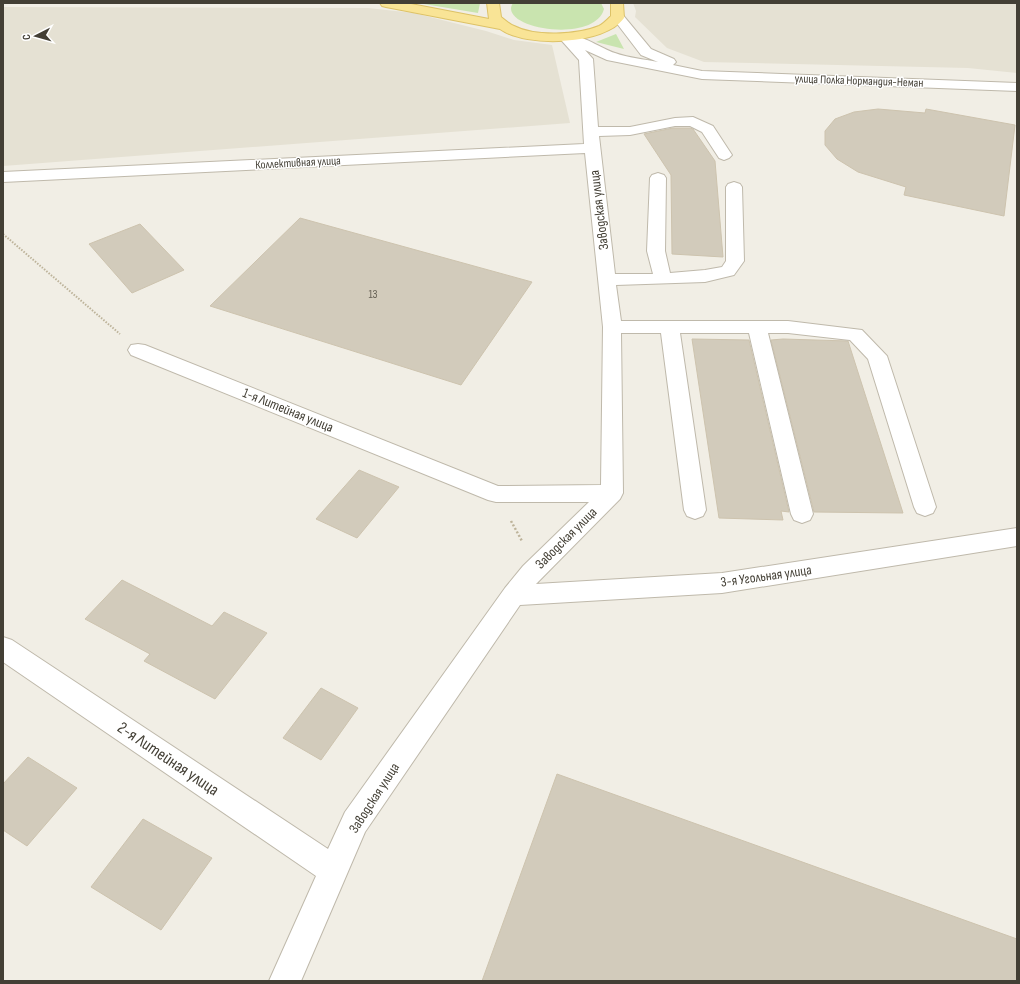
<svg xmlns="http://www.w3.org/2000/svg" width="1020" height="984" font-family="'Sofia Sans Condensed',sans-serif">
  <rect width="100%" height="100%" fill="#f1eee5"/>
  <!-- residential -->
  <g fill="#e5e1d3">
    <path d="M633,3H1017V73L968,68L704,62L667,48L635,17L636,11Z"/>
    <path d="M3,7L368,8L414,13L486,31L514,40L552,45L570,123L3,166Z"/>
  </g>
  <!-- green -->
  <g fill="#c9e4af">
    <path d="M418,3H480L478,13Z"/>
    <path d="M513,3H601L604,9C594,45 496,28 513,3Z"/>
    <path d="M616,34L624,49L596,42Z"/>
  </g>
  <!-- building -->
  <g fill="#d2cbbb" stroke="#cdc3ae">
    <path d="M878,109L925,113L926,109L1015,125L1004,216L904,195L906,187L858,172L837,159L825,145V131L835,119L854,112Z"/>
    <path d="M673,128H690L693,129L715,161L723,257L672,254L671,175L644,134Z"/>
    <path d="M300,218L532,282L461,385L210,306Z"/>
    <path d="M140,224L184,270L132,293L89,244Z"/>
    <path d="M692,339L749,340L789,512L781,511L783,520L719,518Z"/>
    <path d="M783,339L848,341L903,513L814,512L771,340Z"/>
    <path d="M359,470L399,487L357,538L316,519Z"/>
    <path d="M122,580L212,626L224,612L267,633L215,699L144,661L150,654L85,619Z"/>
    <path d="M321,688L358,708L321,760L283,738Z"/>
    <path d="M28,757L77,788L27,846L3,830V784Z"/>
    <path d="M557,774L1017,939V981H482Z"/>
    <path d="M143,819L212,858L161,930L91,887Z"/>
  </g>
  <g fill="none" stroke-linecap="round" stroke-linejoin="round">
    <defs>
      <path id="minor" d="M618,13L622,14L651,49L674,59L676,62L673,65L702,71L1017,83V91L702,79L607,60L585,50L593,59L598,127H630L675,118L693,117L713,126L732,155L729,158L724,160L719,158L702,132L690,126H675L630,135L599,136L615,274H653L647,251L650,178L652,175L658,173L664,175L666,178L665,251L670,273L705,270L722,267L726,261V187L728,184L734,182L740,184L742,187L744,261L734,275L705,282L616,285L621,321H788L862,330L887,356L936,507L933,513L925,516L917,513L914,507L868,359L850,340L788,333H768L813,514L810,520L802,523L794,520L791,514L749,333H680L706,510L703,516L695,519L687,516L684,510L661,333H621L623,493L620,499L536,584L722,573L1017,528V546L722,593L520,605L365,832L301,981H269L316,876L3,662V637L12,640L328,849L345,812L505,588L523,566L589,502H496L488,500L131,355L128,350L131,345L138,344L145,345L498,486L601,485L603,327L585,153L3,182V172L584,144L579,60L562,41L560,38L562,35C577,31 600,48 615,53C628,58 644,59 658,62L641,55L612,17L614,14Z"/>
      <path id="major" d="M380,3H406L489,19L487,3H499L501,17C505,20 509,24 514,26C535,37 577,35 599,26C603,24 607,20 611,16V3H623L624,18C605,45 526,48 500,29L386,7L382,6Z"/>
    </defs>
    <!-- minor casing -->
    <use href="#minor" stroke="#bfb9ab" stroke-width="2"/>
    <!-- major casing -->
    <use href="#major" stroke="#ddc267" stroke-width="2"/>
    <!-- path-far1 -->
    <path stroke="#bdb39a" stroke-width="2" stroke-dasharray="1.5 1.5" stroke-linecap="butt" d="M3,234L120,334"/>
    <!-- path -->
    <path stroke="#bdb39a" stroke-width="2.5" stroke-dasharray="2 2" stroke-linecap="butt" d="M511,521L522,541"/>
    <!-- minor -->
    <use href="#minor" fill="#fff" fill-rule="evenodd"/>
    <!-- major -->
    <use href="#major" fill="#f9e496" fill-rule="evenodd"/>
  </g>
  <g text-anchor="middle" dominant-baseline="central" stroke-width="3" stroke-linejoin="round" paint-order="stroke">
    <!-- far-street labels -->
    <g font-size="12" fill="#433f35" stroke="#fff">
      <text transform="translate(859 81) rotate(2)">улица Полка Нормандия-Неман</text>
      <text transform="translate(298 163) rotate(-3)">Коллективная улица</text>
    </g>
    <!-- number labels -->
    <g font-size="12" fill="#676256">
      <text x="373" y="294">13</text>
    </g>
    <!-- street labels -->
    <g font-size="14" fill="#433f35" stroke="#fff">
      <text transform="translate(599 210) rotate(-97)">Заводская улица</text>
      <text transform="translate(288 410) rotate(22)">1-я Литейная улица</text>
      <text transform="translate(566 538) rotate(-45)">Заводская улица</text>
      <text transform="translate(766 576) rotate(-8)">3-я Угольная улица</text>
      <text transform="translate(374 798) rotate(-57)">Заводская улица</text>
    </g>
    <!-- near-street labels -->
    <g font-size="17" fill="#433f35" stroke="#fff">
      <text transform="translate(168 759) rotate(34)">2-я Литейная улица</text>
    </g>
  </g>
  <!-- border -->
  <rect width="1020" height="984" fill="none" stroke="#433f35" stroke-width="8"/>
  <!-- north arrow -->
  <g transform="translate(36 36) rotate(264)" stroke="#ffffff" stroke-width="3" paint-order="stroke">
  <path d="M0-3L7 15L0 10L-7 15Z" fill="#433f35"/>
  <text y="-6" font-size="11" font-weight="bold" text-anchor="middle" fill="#433f35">С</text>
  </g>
</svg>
